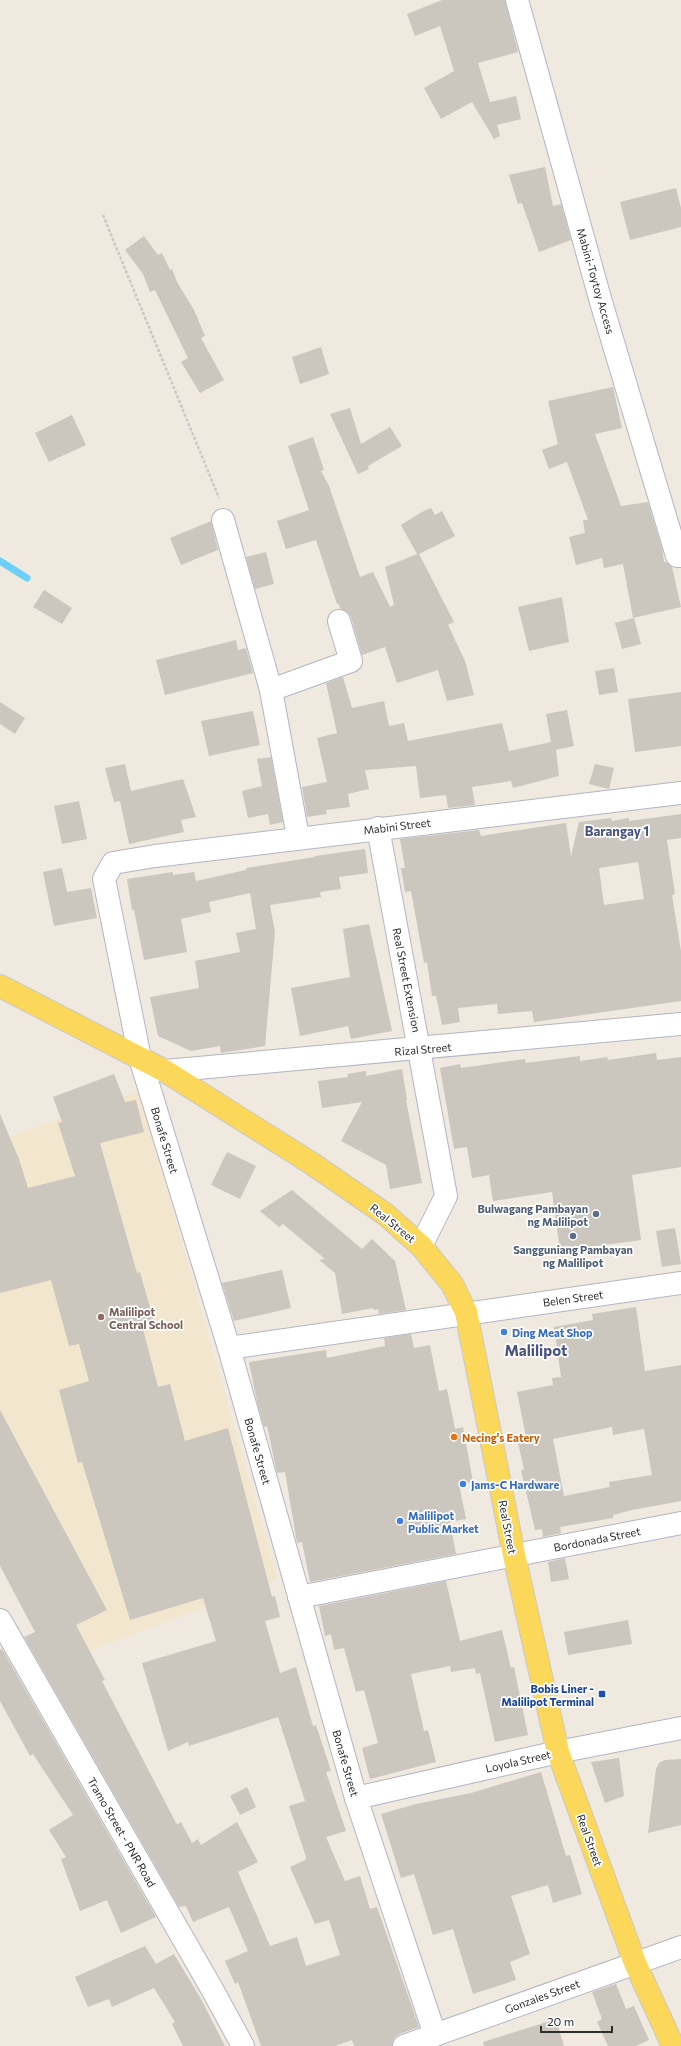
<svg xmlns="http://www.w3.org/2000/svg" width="681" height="2046" font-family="Commissioner,sans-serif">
  <rect width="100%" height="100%" fill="#f0e9df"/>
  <!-- education -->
  <path fill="#f2e7ce" d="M139,1091L277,1579L87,1652L0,1494V1140Z"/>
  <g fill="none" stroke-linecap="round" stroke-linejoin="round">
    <!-- stream -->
    <path stroke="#6cd0f8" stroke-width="7" d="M0,561L27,578"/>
  </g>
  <!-- building -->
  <g fill="#cbc6be" fill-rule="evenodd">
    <path d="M442,0H505L518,52L478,63L490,102L516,96L521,119L497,125L500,136L494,139L472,102L441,119L424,88L454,71L440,26L415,36L407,14Z"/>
    <path d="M545,167L553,206L561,204L571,240L539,252L522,203L518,204L509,175Z"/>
    <path d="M676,188L681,208V227L630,240L620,202Z"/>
    <path d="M144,236L158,255L162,253L170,270L172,269L177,282L194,310L205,336L201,338L224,380L200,393L181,362L188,358L155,290L150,292L143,274L125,250Z"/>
    <path d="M321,347L329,374L300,384L292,357Z"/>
    <path d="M613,387L622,428L595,434L621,506L648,502L662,549L664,562H666L672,567L681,607L633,618L623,564L604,568L602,558L576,565L569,537L585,533L583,520H588L567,462L549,469L542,450L558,444L548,401Z"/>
    <path d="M350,408L361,444L390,427L402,446L368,466L369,469L358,474L330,414Z"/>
    <path d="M72,415L86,445L49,462L35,433Z"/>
    <path d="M313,437L324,470L321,471L329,486L360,577L373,572L390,607L394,605L385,567L417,554L401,525L422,512L431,508L435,515L442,511L455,536L419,554L454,622L448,625L465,661L474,695L447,701L438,670L397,683L385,647L362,655L351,617L347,612L340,609L339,604H337L316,540L286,549L277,521L309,510L288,446Z"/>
    <path d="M211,521L218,550L181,565L170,538Z"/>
    <path d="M266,552L274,584L255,589L246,557Z"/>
    <path d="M44,590L72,608L62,624L33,607Z"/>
    <path d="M562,597L569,642L529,651L518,607Z"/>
    <path d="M634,618L641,644L622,649L615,623Z"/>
    <path d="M236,640L238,650L246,648L253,673L165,695L156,660Z"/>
    <path d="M614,668L618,692L599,695L595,671Z"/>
    <path d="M343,677L352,708L384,701L389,726L404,723L408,741L502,723L509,751L551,742L546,714L567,710L574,746L556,750L559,776L513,788L511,781L472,787L475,805L448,808L446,795L420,798L416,766L365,770L369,789L348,794L350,807L326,810L327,814L307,817L302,787L327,782L317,738L337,733L326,683Z"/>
    <path d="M681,692V746L635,752L628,699Z"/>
    <path d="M0,702L25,718L15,734L0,724Z"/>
    <path d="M253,711L260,745L209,756L201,721Z"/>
    <path d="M271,757L283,822L270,825L268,814L248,818L242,791L262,786L257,759Z"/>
    <path d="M125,764L131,791L183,779L196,817L181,820L184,832L129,844L120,801L114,802L105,768Z"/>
    <path d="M595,764L614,768L609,789L589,784Z"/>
    <path d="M79,801L87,839L62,844L54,806Z"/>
    <path d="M681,814V838L667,840L675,894L672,895L681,951V1001L534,1022L532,1011L498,1014L497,1004L458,1008L460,1022L442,1025L436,996H432L427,962L424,963L411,891L405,892L401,868H405L400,839L479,830L481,836L566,823L571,856L579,822L611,818L612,821L629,818V821ZM638,862L644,899L604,905L599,868Z"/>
    <path d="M365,849L368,873L339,877L341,889L320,892L321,897L270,905L275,932L265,1046L221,1053L220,1046L191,1051L158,1036L150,997L199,988L195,961L240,952L236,933L256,929L250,893L209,902L211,912L181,919L187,952L144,960L134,910H132L127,879L173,872V875L194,872L196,881L246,870V868L315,857V856Z"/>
    <path d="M62,868L67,892L91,888L97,918L54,926L43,872Z"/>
    <path d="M369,924L392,1031L351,1039L348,1026L300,1036L291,988L350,977L343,929Z"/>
    <path d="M656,1053L657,1060L681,1057V1167L632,1175L641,1240L560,1251L552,1192L493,1201L489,1175L472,1178L467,1147L454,1149L440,1068L460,1064L461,1068L525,1059L526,1063L580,1056V1061L607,1057L608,1060Z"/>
    <path d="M402,1069L407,1099L406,1100L422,1183L390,1189L386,1165L341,1141L362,1102L322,1108L318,1081L348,1077L347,1074L366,1071V1076Z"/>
    <path d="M114,1074L125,1102L136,1100L144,1132L100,1143L137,1273L140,1272L154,1322L142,1325L158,1387L170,1384L185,1441L228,1428L272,1597L275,1596L280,1617L265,1621L280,1673L296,1667L313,1726L316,1725L331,1771L326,1772L346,1831L326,1837L345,1881L360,1876L370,1909L377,1907L419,2027L399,2034L394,2038L392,2046H354L352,2040L335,2046H261L238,1982L235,1984L225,1961L248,1951L229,1907L193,1922L186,1906L179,1907L24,1637L35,1632L0,1566V1410L107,1610L76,1625L105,1680L102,1681L176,1823L178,1824L181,1822L192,1843L198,1839L201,1845L237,1822L258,1862L238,1872L270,1946L297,1937L306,1966L340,1955L329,1920L315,1924L290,1867L305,1860L306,1857L289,1806L305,1801L278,1717L189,1746L188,1742L168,1751L142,1663L216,1641L203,1598L130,1620L82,1462L78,1463L59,1390L89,1381L79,1344L69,1346L51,1280L0,1293V1114L19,1159L28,1188L75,1176L58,1123L62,1122L53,1097Z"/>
    <path d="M227,1152L256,1166L240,1199L211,1185Z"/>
    <path d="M292,1190L362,1249L372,1239L395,1261L406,1310L379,1314L378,1309L373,1310V1308L342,1314L335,1273L319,1260L325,1259L283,1224L279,1227L260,1211Z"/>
    <path d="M675,1228L681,1264L662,1267L656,1231Z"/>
    <path d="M282,1270L291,1308L234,1321L222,1283Z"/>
    <path d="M636,1307L645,1371L681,1365V1501L632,1510L613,1515V1518L560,1527L561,1533L543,1537L542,1529L535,1530L521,1470H524L517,1438L526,1437L517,1392L553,1385L552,1378L561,1377L554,1327L593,1320L592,1314ZM612,1427L613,1435L644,1429L652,1475L609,1482L610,1487L564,1496L553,1439Z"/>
    <path d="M411,1334L414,1348L430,1345L439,1391L447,1389L455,1429L463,1427L473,1482L459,1484L466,1519L450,1522L456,1554L310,1582L302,1542L297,1543L285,1472L277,1473L267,1426L264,1427L257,1402L249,1362L326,1350L327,1358L385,1346L384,1338Z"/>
    <path d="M565,1558L569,1579L551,1582L548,1562Z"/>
    <path d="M446,1581L460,1641L502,1630L511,1668L514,1667L528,1735L495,1742L480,1673L476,1674L475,1668L451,1672L450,1666L411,1674L424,1731L428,1730L436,1762L370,1779L362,1748L378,1743L364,1690L356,1692L344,1648L334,1650L331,1634L325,1636L319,1606Z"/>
    <path d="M628,1620L632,1644L568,1655L564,1632Z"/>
    <path d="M2,1649L156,1917L121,1933L107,1900L80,1911L61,1859L66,1857L49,1830L73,1815L33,1754L30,1756L0,1701V1650Z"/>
    <path d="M619,1758L624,1796L605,1803L591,1762Z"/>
    <path d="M681,1759V1825L648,1833L656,1769L659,1763L665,1760Z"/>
    <path d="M541,1772L566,1856L570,1855L582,1894L553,1903L548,1885L511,1896L530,1954L510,1962L516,1980L473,1994L453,1929L433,1935L414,1874L401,1878L381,1814L416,1804L471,1793Z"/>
    <path d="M247,1787L256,1807L240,1815L230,1796Z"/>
    <path d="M145,1946L156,1964L174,1954L201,1999L225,2046H183L172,2024L175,2022L154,1988L112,2007L109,1999L88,2007L75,1977Z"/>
    <path d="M616,1984L626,2009L634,2006L649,2040L636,2046H608L597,2022L602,2019L592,1992Z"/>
    <path d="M556,2019L564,2046H484L483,2042Z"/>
  </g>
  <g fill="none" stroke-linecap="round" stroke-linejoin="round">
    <defs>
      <g id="minor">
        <path d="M517,0L601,302L677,556H681"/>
        <path d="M223,520L271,690L298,837"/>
        <path d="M271,690L351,661L339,621"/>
        <path d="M378,828L446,1196L421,1246"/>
        <path d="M165,1071L681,1024"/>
        <path d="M229,1348L681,1283"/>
        <path d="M299,1597L681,1523"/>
        <path d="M0,1620L212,1989L243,2046"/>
        <path d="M356,1798L558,1752L681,1728"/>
        <path d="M435,2035L356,1798L229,1348L140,1058L104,879L113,863L155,856L681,793"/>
        <path d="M404,2046L681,1947"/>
      </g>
      <path id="major" d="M0,986L165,1071L311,1163L385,1214L421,1246L452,1284L466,1312L514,1555L558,1752L635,1963L673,2046"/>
    </defs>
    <!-- minor casing -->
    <use href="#minor" stroke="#b3b5c2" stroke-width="24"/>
    <!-- major casing -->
    <use href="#major" stroke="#c8c8c8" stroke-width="24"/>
    <!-- path -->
    <path stroke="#c8c8c8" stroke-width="2.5" stroke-dasharray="3 2" stroke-linecap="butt" d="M103,215L219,498"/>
    <!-- minor -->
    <use href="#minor" stroke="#fff" stroke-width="22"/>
    <!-- major -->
    <use href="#major" stroke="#fbd859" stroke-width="22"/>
  </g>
  <!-- markers -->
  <g fill="#5c6f8a" stroke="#fff" stroke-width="1.5">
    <circle cx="596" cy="1214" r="4"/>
    <circle cx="573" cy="1236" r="4"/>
  </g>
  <circle fill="#8d6e63" stroke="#fff" stroke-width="1.5" cx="101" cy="1317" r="4"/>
  <g fill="#3f7fe0" stroke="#fff" stroke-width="1.5">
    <circle cx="504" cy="1332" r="4"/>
    <circle cx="463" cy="1484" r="4"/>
    <circle cx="400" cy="1521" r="4"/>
  </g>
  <circle fill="#e8710a" stroke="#fff" stroke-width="1.5" cx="454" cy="1437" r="4"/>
  <rect fill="#1a4fb4" stroke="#fff" stroke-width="1.5" x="598" y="1690" width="8" height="8" rx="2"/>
  <g text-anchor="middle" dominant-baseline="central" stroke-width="3.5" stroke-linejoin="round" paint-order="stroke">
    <!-- street labels -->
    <g font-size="11" fill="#2d2d2d" stroke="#fff">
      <text transform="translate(596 281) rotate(74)">Mabini-Toytoy Access</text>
      <text transform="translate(397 826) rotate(-7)">Mabini Street</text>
      <text transform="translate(407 980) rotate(79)">Real Street Extension</text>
      <text transform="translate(423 1049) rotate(-5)">Rizal Street</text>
      <text transform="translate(165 1140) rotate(73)">Bonafe Street</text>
      <text transform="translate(393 1223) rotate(39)">Real Street</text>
      <text transform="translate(573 1298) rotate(-8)">Belen Street</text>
      <text transform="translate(258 1451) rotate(74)">Bonafe Street</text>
      <text transform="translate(508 1527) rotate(79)">Real Street</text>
      <text transform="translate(597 1539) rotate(-11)">Bordonada Street</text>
      <text transform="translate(518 1761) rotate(-13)">Loyola Street</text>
      <text transform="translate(346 1763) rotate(74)">Bonafe Street</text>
      <text transform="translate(122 1832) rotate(60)">Tramo Street - PNR Road</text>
      <text transform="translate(590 1840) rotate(70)">Real Street</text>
      <text transform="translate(542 1996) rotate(-20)">Gonzales Street</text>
    </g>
    <!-- service labels -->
    <g font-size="11" font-weight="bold" fill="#4e5e75" stroke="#fff" text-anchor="end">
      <text x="588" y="1208">Bulwagang Pambayan<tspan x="588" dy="13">ng Malilipot</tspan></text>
      <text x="573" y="1249" text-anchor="middle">Sangguniang Pambayan<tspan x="573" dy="13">ng Malilipot</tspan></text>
    </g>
    <!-- education labels -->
    <g font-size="11" font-weight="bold" fill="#785e54" stroke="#fff" text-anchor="start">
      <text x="109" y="1311">Malilipot<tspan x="109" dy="13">Central School</tspan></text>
    </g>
    <!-- shop labels -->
    <g font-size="11" font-weight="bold" fill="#366cbe" stroke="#fff" text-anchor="start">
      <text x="512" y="1332">Ding Meat Shop</text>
      <text x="471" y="1484">Jams-C Hardware</text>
      <text x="408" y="1515">Malilipot<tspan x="408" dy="13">Public Market</tspan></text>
    </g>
    <!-- food labels -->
    <g font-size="11" font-weight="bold" fill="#c56008" stroke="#fff" text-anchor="start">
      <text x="462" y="1437">Necing's Eatery</text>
    </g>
    <!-- transit labels -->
    <g font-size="11" font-weight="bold" fill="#164399" stroke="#fff" text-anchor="end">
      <text x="594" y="1688">Bobis Liner -<tspan x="594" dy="13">Malilipot Terminal</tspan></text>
    </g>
    <!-- quarter labels -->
    <g font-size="13" font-weight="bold" fill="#495283" stroke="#fff">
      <text x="617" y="831">Barangay 1</text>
    </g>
    <!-- district labels -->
    <g font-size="15" font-weight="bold" fill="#495283" stroke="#fff">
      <text x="536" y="1350">Malilipot</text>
    </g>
  </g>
  <!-- scale -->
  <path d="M541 2026v6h71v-6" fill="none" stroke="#2d2d2d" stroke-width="2"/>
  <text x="547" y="2026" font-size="12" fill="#2d2d2d" stroke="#ffffff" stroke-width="3" paint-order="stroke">20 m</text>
</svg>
